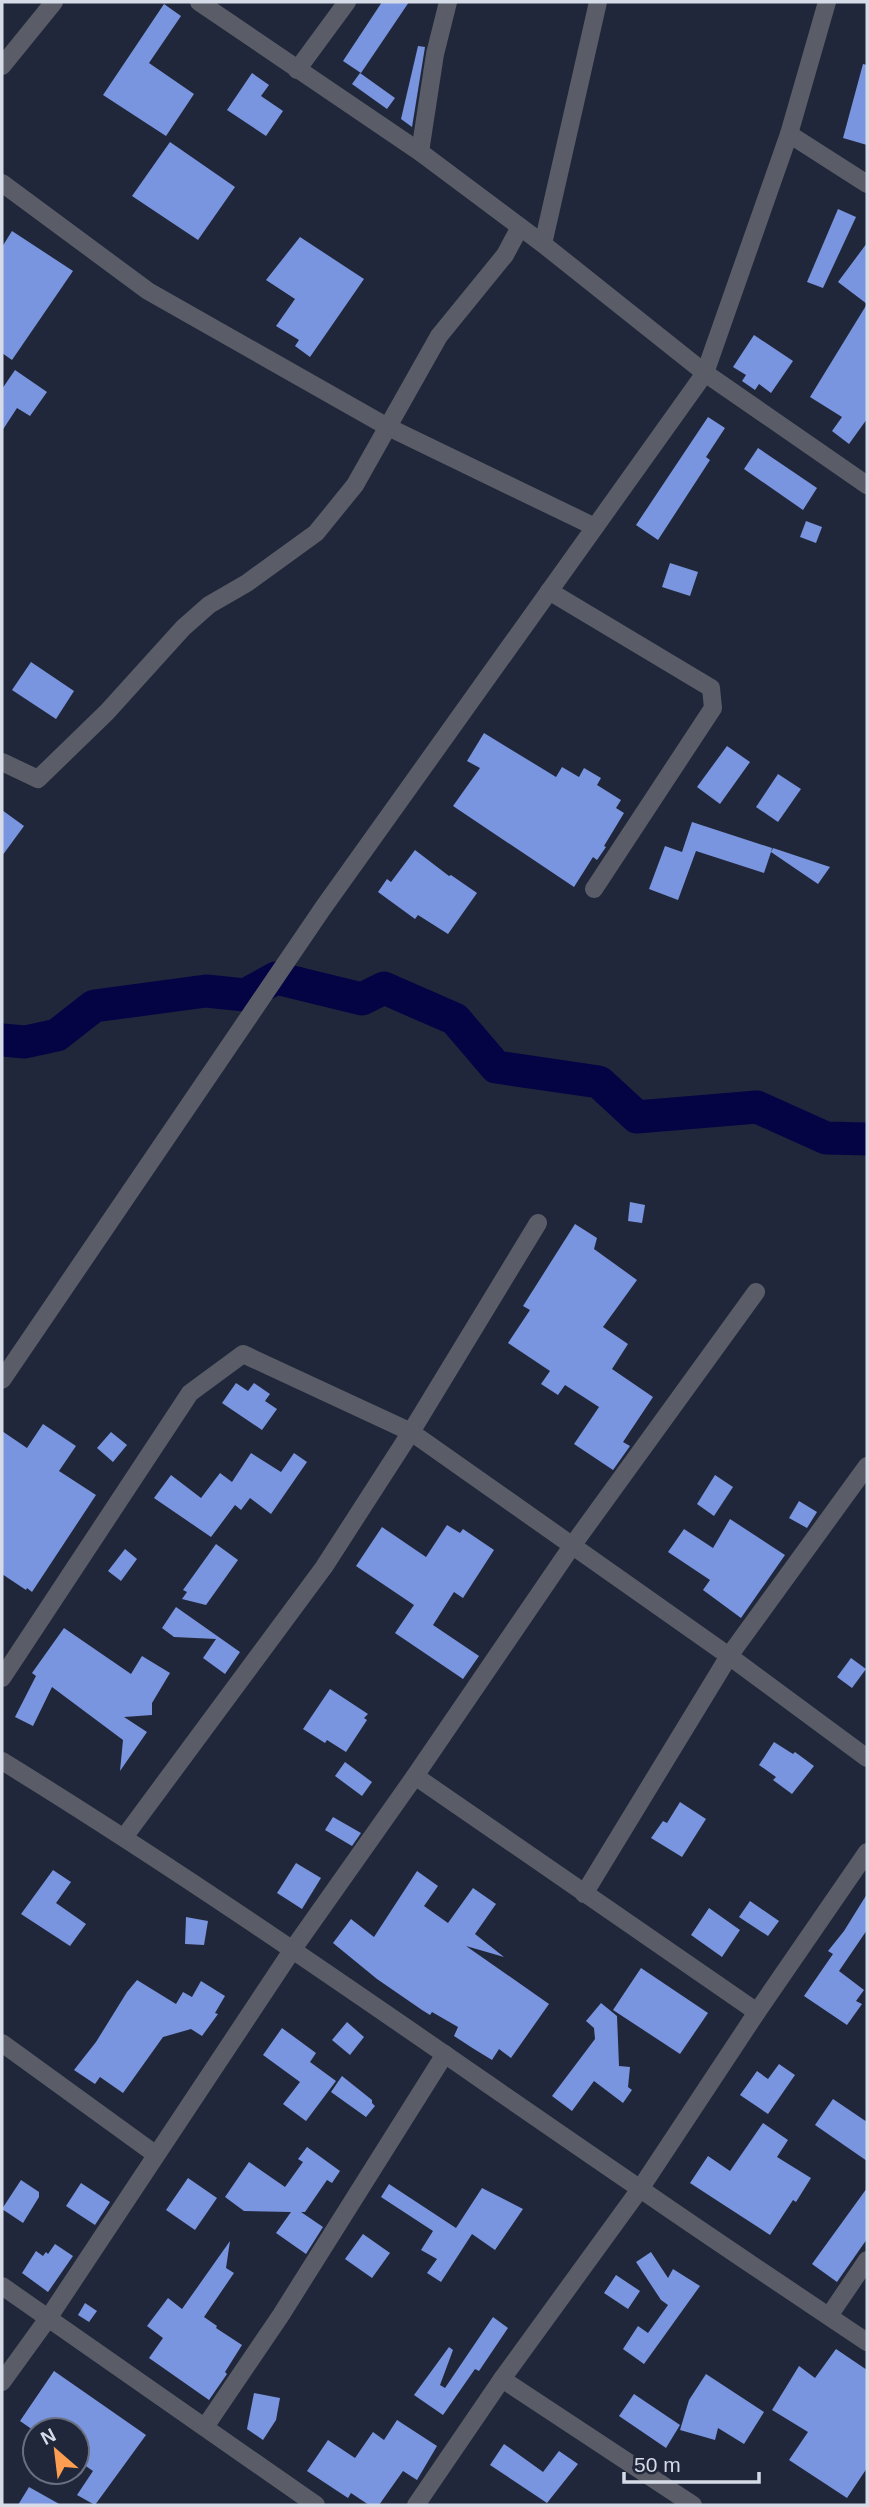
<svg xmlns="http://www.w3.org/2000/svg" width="869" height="2507" font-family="Helvetica,sans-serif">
  <rect width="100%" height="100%" fill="#20273a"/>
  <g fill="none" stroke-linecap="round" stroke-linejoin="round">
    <!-- river -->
    <path stroke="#040445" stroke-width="33" d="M2,1040L25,1042L57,1035L94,1006L206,991L245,995L276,978L362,999L384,988L455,1019L496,1067L599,1082L637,1117L757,1107L826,1138L867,1139"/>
  </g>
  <!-- building -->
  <g fill="#7a95df">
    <path d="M382,2H409L361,73L343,61Z"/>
    <path d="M164,4L181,16L149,63L194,94L166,136L103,95Z"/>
    <path d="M418,46L425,47L412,127L401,119Z"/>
    <path d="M863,64L867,65V145L843,138Z"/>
    <path d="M252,73L269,85L261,96L283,111L266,136L227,110Z"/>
    <path d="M360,73L395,98L387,109L352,84Z"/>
    <path d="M170,142L235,187L198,240L132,196Z"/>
    <path d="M838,209L856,217L823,288L807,282Z"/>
    <path d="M12,231L73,271L12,360L2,353V247Z"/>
    <path d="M300,237L364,279L310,357L295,346L299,340L276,326L295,299L266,280Z"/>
    <path d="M867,243V419L849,444L832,431L842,417L810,397L867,304L838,282Z"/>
    <path d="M754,335L793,361L771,393L759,384L755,390L742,381L746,375L733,367Z"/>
    <path d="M15,370L47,392L30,416L17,408L2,431V389Z"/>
    <path d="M708,417L725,428L706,457L710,460L658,540L636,525Z"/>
    <path d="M758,448L817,488L803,510L744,469Z"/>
    <path d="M806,521L822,527L816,543L800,537Z"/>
    <path d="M670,563L698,572L690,596L662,587Z"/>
    <path d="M31,662L74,691L56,719L12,690Z"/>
    <path d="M484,733L556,777L562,767L579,777L584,768L601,778L597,785L621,800L616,808L624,813L604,846L606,847L597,860L593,857L574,887L453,806L480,768L467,761Z"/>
    <path d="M727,746L750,762L720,804L697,787Z"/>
    <path d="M778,774L801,789L778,822L756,807Z"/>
    <path d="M2,810L24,826L2,856Z"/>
    <path d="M692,822L772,848L771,852L773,848L830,867L818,884L771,852L764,873L696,851L678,900L649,889L665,846L682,852Z"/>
    <path d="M415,850L449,876L451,875L477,893L448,934L418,915L415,919L378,892L387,879L391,882Z"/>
    <path d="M630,1202L645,1205L642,1223L628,1221Z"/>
    <path d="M575,1224L597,1238L594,1249L637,1280L603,1327L628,1344L612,1369L653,1397L623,1442L630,1446L613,1470L574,1444L599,1407L565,1385L558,1395L541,1384L550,1371L508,1343L530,1310L523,1306Z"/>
    <path d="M236,1383L248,1391L254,1383L270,1394L265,1401L277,1409L262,1430L222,1403Z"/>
    <path d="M43,1424L76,1446L59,1471L96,1495L32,1592L27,1588L26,1590L2,1574V1431L27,1448Z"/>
    <path d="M111,1432L127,1445L113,1462L97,1448Z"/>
    <path d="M251,1453L281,1472L294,1453L307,1462L271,1514L250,1498L241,1510L235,1505L211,1537L154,1498L171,1475L201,1498L220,1473L232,1482Z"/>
    <path d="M715,1475L733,1487L714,1516L697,1504Z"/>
    <path d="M799,1501L817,1512L807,1528L789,1518Z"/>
    <path d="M730,1519L785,1555L741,1618L703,1590L710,1580L668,1552L684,1529L713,1548Z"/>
    <path d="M447,1525L460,1533L463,1529L494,1550L463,1598L454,1592L433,1625L479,1656L463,1679L395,1633L414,1605L356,1566L382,1527L426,1557Z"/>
    <path d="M216,1544L238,1560L206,1605L182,1599L187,1592L183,1590Z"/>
    <path d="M125,1549L137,1559L121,1581L108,1571Z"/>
    <path d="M176,1607L240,1652L225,1674L203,1658L216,1639L174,1637L162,1628Z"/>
    <path d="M64,1628L131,1674L142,1656L170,1673L152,1703V1715L124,1717L147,1732L120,1771L123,1740L52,1687L33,1726L15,1717L36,1676L32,1673Z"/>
    <path d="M851,1658L866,1669L852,1688L837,1677Z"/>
    <path d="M330,1689L368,1714L364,1718L367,1720L346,1752L327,1740L325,1743L303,1729Z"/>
    <path d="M774,1742L793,1754L795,1752L814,1766L792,1794L773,1780L776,1777L759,1765Z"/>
    <path d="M345,1762L372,1782L362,1796L335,1776Z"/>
    <path d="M680,1802L706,1819L682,1857L651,1838L663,1821L667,1823Z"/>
    <path d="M333,1817L361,1833L352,1846L325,1830Z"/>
    <path d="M296,1863L321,1878L302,1909L277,1893Z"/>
    <path d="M53,1870L71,1882L56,1903L86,1924L70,1946L21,1914Z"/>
    <path d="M417,1871L438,1886L424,1906L448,1923L473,1888L496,1904L475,1934L504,1957L466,1946L549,2004L511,2058L499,2049L492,2060L474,2049L454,2036L458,2027L432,2012L430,2015L422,2010L377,1979L333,1943L351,1919L374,1937Z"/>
    <path d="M867,1894V1930L839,1971L864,1990L856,2001L862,2004L847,2025L804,1996L833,1954L828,1951L844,1931Z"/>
    <path d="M750,1901L779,1921L768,1936L739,1917Z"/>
    <path d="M709,1908L740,1930L722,1957L691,1935Z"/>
    <path d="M186,1917L208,1921L204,1945L185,1944Z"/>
    <path d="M641,1968L708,2013L680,2054L613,2010Z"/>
    <path d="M137,1980L176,2004L183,1992L192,1997L201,1981L225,1996L215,2013L218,2014L202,2036L191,2029L163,2037L123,2093L100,2077L95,2084L74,2070L96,2042L127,1992Z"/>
    <path d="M601,2003L617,2016L619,2066L630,2067L628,2087L632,2090L623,2103L594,2081L572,2111L552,2096L595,2039L594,2028L586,2021Z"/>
    <path d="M347,2022L364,2037L350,2055L332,2040Z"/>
    <path d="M282,2028L316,2053L310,2062L336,2081L306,2121L283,2104L300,2082L263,2055Z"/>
    <path d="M779,2064L795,2075L768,2114L740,2095L757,2071L768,2079Z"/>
    <path d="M342,2076L372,2100V2103L375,2106L366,2117L331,2092Z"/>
    <path d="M833,2099L867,2122V2161L815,2125Z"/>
    <path d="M763,2123L788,2140L777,2157L811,2178L796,2202L793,2200L770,2235L690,2183L708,2156L730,2171Z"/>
    <path d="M307,2147L340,2171L332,2183L327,2180L305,2212H301L323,2227L306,2254L276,2233L291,2212L244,2211L225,2197L249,2162L285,2187L303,2162L298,2159Z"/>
    <path d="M188,2178L217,2198L195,2230L166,2210Z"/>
    <path d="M21,2180L39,2192V2197L23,2223L2,2209Z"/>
    <path d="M81,2183L110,2202L95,2225L66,2206Z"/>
    <path d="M389,2184L456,2228L482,2188L523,2209L495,2250L472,2234L441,2282L427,2273L437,2259L421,2250L433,2231L381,2197Z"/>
    <path d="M867,2188V2239L837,2282L812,2264Z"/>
    <path d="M363,2234L390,2253L372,2278L345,2259Z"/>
    <path d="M230,2241L226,2268L234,2273L204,2317L217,2326L216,2328L242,2345L225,2372L227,2374L209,2400L149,2358L163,2338L147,2326L168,2298L182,2309Z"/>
    <path d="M55,2244L73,2256L48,2292L22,2273L36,2251L43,2256L46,2252L48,2254Z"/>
    <path d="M651,2252L668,2278L673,2269L700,2286L644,2364L623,2349L638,2326L648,2333L668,2305L661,2300L636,2262Z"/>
    <path d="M616,2275L640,2291L628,2309L604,2293Z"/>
    <path d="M85,2303L97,2311L89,2322L78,2315Z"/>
    <path d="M493,2317L508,2328L479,2371L475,2369L443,2415L414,2395L449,2347L453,2350L440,2385L445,2388Z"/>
    <path d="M836,2349L867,2370V2468L847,2498L789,2460L808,2432L772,2410L799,2366L815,2378Z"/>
    <path d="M54,2371L146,2435L95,2505L77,2495L93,2471L77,2460V2430H33L20,2421Z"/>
    <path d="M706,2374L764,2412L744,2444L718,2428L715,2440L680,2430L689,2400Z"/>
    <path d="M254,2393L280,2398L276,2420L263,2440L247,2429Z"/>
    <path d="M634,2394L680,2425L666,2448L619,2416Z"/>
    <path d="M397,2420L437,2446L417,2480L403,2471L379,2505H369L351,2493L348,2498L307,2471L328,2440L355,2458L373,2432L384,2440Z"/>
    <path d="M504,2444L543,2472L559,2451L578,2464L547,2503L490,2465Z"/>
    <path d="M29,2487L61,2505H18Z"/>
  </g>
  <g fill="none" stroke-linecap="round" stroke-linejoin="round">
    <!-- street -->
    <g stroke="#5a5d67" stroke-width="18">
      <path d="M199,2L420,152L543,244L705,373L867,485"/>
      <path d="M2,66L54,2"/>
      <path d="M297,70L347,2"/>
      <path d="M789,134L867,184"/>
      <path d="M420,152L435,54L448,2"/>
      <path d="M2,183L148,291L386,426L595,527"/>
      <path d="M543,244L598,2"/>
      <path d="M549,591L711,688L713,708L594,889"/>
      <path d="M2,762L38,779L107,712L183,628L209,605L247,583L316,533L355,485L439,336L505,255L520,227"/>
      <path d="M2,1380L323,908L705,373L789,134L827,2"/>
      <path d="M2,1678L190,1393L243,1354L411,1432L729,1656L867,1758"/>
      <path d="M2,1761C220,1895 428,2044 639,2188C714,2240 791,2291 867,2342"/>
      <path d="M415,1776L757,2012"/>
      <path d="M125,1836L324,1567L411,1432L538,1223"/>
      <path d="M584,1894L729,1656L867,1466"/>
      <path d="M2,2043L155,2154"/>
      <path d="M2,2286L316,2505"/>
      <path d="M829,2316L867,2260"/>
      <path d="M502,2379L693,2505"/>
      <path d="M2,2382L49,2317L293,1949L415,1776L572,1546L756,1292"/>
      <path d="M205,2427L281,2315L445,2054"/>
      <path d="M416,2505L502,2379L640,2189L757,2012L867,1852"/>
    </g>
  </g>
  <!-- border -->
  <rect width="869" height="2507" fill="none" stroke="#d6dbe8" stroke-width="7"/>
  <!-- north arrow -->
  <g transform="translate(56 2451) rotate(332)"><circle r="33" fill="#20273a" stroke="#696f80" stroke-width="2"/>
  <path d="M0-5L12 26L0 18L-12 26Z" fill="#fb9e51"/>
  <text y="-10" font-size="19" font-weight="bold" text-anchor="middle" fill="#d6dbe8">N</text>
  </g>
  <!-- scale -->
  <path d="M624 2472v10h135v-10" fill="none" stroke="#d6dbe8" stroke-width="3.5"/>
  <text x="634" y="2472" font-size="21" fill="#d6dbe8" stroke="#20273a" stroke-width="5" paint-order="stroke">50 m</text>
</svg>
